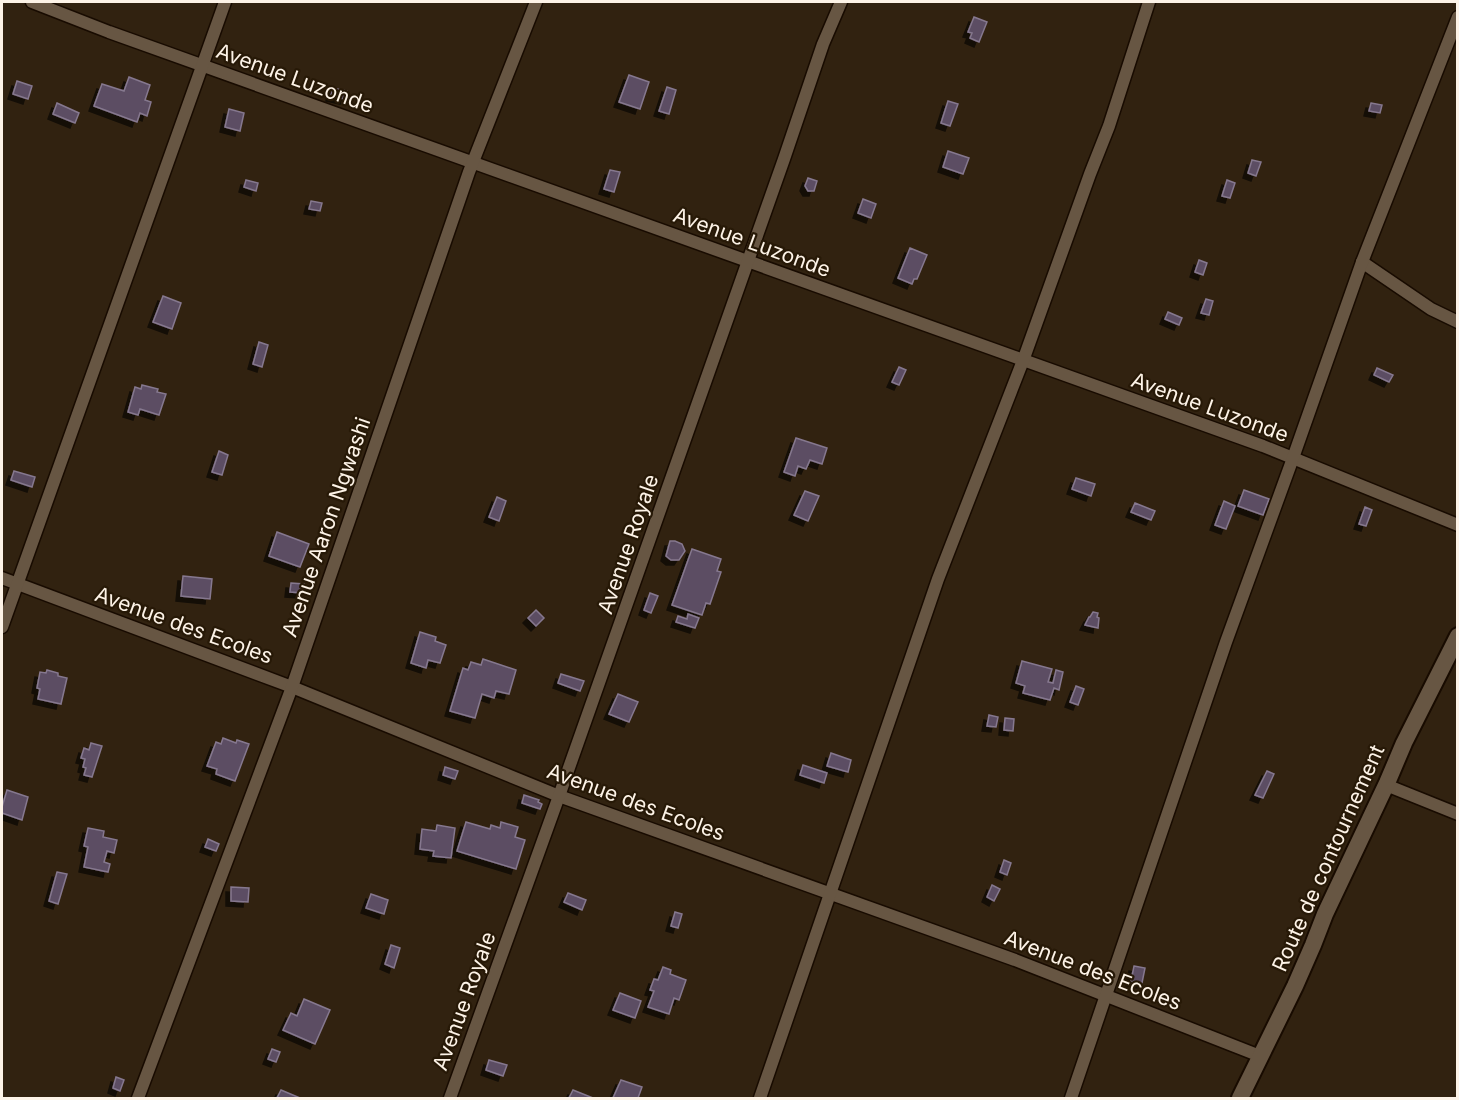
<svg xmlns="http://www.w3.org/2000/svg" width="1459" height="1100" font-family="Inter,sans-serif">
  <defs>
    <filter id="shadow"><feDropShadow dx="-5" dy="5" stdDeviation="0" flood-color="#0009"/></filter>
  </defs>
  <rect width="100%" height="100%" fill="#312210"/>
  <!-- building -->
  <g fill="#5b4e63" stroke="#86788f" stroke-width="1.5" filter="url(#shadow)">
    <path d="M974,17L987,22L979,42L970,38L972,33L968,32Z"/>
    <path d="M629,75L649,82L640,109L619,102Z"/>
    <path d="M129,77L150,85L145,100L151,102L147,116L140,113L137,122L94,106L102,84L124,91Z"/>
    <path d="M17,81L32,86L28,99L13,94Z"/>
    <path d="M667,87L676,90L669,114L659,111Z"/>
    <path d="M333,88L347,91L345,99L331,96Z"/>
    <path d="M948,101L958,104L950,126L941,123Z"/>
    <path d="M57,103L79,113L75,123L53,114Z"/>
    <path d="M1371,103L1382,105L1380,113L1369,111Z"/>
    <path d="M229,109L244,113L240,131L225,127Z"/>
    <path d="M948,151L969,158L963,174L943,167Z"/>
    <path d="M1252,160L1261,162L1256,176L1248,173Z"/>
    <path d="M610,170L620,172L614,192L604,189Z"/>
    <path d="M808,178L817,181L814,191H808L805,186Z"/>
    <path d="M246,180L258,183L256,191L244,187Z"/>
    <path d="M1227,180L1235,183L1230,198L1222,196Z"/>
    <path d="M863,199L876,204L871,218L858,213Z"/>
    <path d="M311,201L322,203L320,211L309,209Z"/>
    <path d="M910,248L927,255L917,279H914L912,284L898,278Z"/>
    <path d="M1199,260L1207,263L1203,275L1195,272Z"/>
    <path d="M163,296L181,303L172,329L153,322Z"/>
    <path d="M1206,299L1213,301L1209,315L1201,313Z"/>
    <path d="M1168,312L1182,318L1179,325L1165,319Z"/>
    <path d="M259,342L268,345L262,367L253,364Z"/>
    <path d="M899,367L906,370L899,385L892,382Z"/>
    <path d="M1377,368L1393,375L1389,382L1374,375Z"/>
    <path d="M142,385L158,389L157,392L166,394L159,415L140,409L138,415L128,412L135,387L141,389Z"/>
    <path d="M796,438L827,448L822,464L810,460L806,469L798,466L795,476L784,472Z"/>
    <path d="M219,451L228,455L222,475L212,472Z"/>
    <path d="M14,471L35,477L32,487L11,480Z"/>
    <path d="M1076,478L1095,484L1091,496L1072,489Z"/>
    <path d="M1244,490L1269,499L1263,515L1238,506Z"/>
    <path d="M805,491L819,496L808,521L794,515Z"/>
    <path d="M497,497L506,501L499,521L489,517Z"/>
    <path d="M1224,501L1235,506L1226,529L1215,525Z"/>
    <path d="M1135,503L1155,511L1151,520L1131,512Z"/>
    <path d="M1365,507L1372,510L1366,526L1359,524Z"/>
    <path d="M277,532L309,544L300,567L269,556Z"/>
    <path d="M670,541H675L682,544L685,551L679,560H671L666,556Z"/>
    <path d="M692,549L721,559L717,571L721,572L710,604L706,603L702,615L672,605Z"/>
    <path d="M183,576L212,579L210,599L181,596Z"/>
    <path d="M291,583L304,584L303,593L290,592Z"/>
    <path d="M650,593L658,596L651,613L644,610Z"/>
    <path d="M536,610L544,618L536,626L528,618Z"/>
    <path d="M1093,612L1098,613L1097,617L1099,618L1098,628L1085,625L1089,617H1090Z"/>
    <path d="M688,614L699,618L695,628L676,622L678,616L687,619Z"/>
    <path d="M420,632L436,637L435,641L446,645L440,663L428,660L426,668L411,663Z"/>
    <path d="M483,659L516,670L509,694L496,691L494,698L482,694L475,718L450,711L463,668L468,670L471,662L481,665Z"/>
    <path d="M1022,661L1052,669L1048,682L1053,683L1056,670L1063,672L1059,690L1054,688L1050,700L1023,693L1025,686L1016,683Z"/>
    <path d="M47,670L58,673V676L67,678L61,704L38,699L40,689L37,688L40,672L46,673Z"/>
    <path d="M561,674L584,681L580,691L558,683Z"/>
    <path d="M1076,686L1084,689L1078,705L1070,702Z"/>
    <path d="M618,694L638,702L629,722L609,714Z"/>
    <path d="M989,715L998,717L996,727L987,726Z"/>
    <path d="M1005,718L1014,719L1013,731L1004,730Z"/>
    <path d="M223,738L236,743L237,740L249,744L235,781L216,774L217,769L207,766L216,742L221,744Z"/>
    <path d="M91,743L102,746L92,777L84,775L86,768L83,767L85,759L81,758L84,748L89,750Z"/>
    <path d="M831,753L851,760L848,772L827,766Z"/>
    <path d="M803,765L827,773L824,783L800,775Z"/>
    <path d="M445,767L458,771L455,779L443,775Z"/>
    <path d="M1267,771L1274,774L1263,798L1255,795Z"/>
    <path d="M7,790L28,797L22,820L2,813V807Z"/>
    <path d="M524,795L539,800L538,802L542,804L540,809L522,803Z"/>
    <path d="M466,822L490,829L491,825L500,828L501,822L518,827L515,837L525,840L516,869L457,851Z"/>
    <path d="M437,825L455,828L451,858L433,856L434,851L420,849L422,829L436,831Z"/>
    <path d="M88,828L104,831L103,837L117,840L114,853L107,851L104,862L110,864L108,872L84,867L88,847L84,846Z"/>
    <path d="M208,839L219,844L216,851L205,847Z"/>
    <path d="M1004,860L1011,863L1007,875L1000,872Z"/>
    <path d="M57,872L67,874L58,904L49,901Z"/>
    <path d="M992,885L1000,889L994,901L987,897Z"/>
    <path d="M231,887L249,888L248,902L231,901Z"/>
    <path d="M568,893L586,900L582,910L564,902Z"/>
    <path d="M371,894L388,900L384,914L366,908Z"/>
    <path d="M675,912L682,914L678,928L671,926Z"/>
    <path d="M391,945L400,948L394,968L385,964Z"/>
    <path d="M1134,966L1145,968L1142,983L1131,981Z"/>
    <path d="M663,967L671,970L670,974L686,980L679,1000L674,998L669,1014L648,1007L654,991L650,990L654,979L658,980Z"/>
    <path d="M620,993L641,1001L635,1018L613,1010Z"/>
    <path d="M304,999L330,1010L315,1044L283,1030L291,1013L297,1016Z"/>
    <path d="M272,1049L280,1052L276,1062L268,1059Z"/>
    <path d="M489,1060L507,1065L503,1076L486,1070Z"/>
    <path d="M116,1077L124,1080L120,1091L113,1088Z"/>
    <path d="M621,1080L642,1087L638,1098H613Z"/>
    <path d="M281,1090L300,1098H277Z"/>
    <path d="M573,1090L593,1098H569Z"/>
  </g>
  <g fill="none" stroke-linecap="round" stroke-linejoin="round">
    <defs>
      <g id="street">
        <path d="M32,2L109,32L1263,446L1458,525"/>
        <path d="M1362,262L1431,309L1458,322"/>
        <path d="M2,578L292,687L559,796L1015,960L1260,1056"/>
        <path d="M2,627L225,2"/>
        <path d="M1386,785L1458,814"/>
        <path d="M138,1098L292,687L469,172L536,2"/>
        <path d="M450,1098L559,796L784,159L823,44L841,2"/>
        <path d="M760,1098L938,579L1024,358L1090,174L1109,126L1149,2"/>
        <path d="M1071,1098L1226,642L1293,458L1362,262L1458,17"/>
      </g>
      <path id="secondary" d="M1240,1098L1295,986L1313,945L1325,914L1387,783L1404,743L1458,636"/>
    </defs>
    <!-- street casing -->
    <use href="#street" stroke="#180b00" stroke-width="15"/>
    <!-- secondary casing -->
    <use href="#secondary" stroke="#180b00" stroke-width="20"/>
    <!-- street -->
    <use href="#street" stroke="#675643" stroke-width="12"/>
    <!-- secondary -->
    <use href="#secondary" stroke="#675643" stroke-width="16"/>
  </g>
  <g text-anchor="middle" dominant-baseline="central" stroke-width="4.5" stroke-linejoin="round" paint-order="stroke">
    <!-- street labels -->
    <g font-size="21" fill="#fdf3e7" stroke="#271907">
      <text transform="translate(295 78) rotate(20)">Avenue Luzonde</text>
      <text transform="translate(752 242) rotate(20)">Avenue Luzonde</text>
      <text transform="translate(1210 407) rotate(20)">Avenue Luzonde</text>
      <text transform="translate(326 527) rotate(-71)">Avenue Aaron Ngwashi</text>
      <text transform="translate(628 544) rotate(-71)">Avenue Royale</text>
      <text transform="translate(184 625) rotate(20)">Avenue des Ecoles</text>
      <text transform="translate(636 802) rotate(20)">Avenue des Ecoles</text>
      <text transform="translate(1328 858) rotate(-66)">Route de contournement</text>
      <text transform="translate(1093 970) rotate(21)">Avenue des Ecoles</text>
      <text transform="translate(464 1001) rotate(-70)">Avenue Royale</text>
    </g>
  </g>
  <!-- border -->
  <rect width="1459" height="1100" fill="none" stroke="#fdf3e7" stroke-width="6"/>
</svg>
